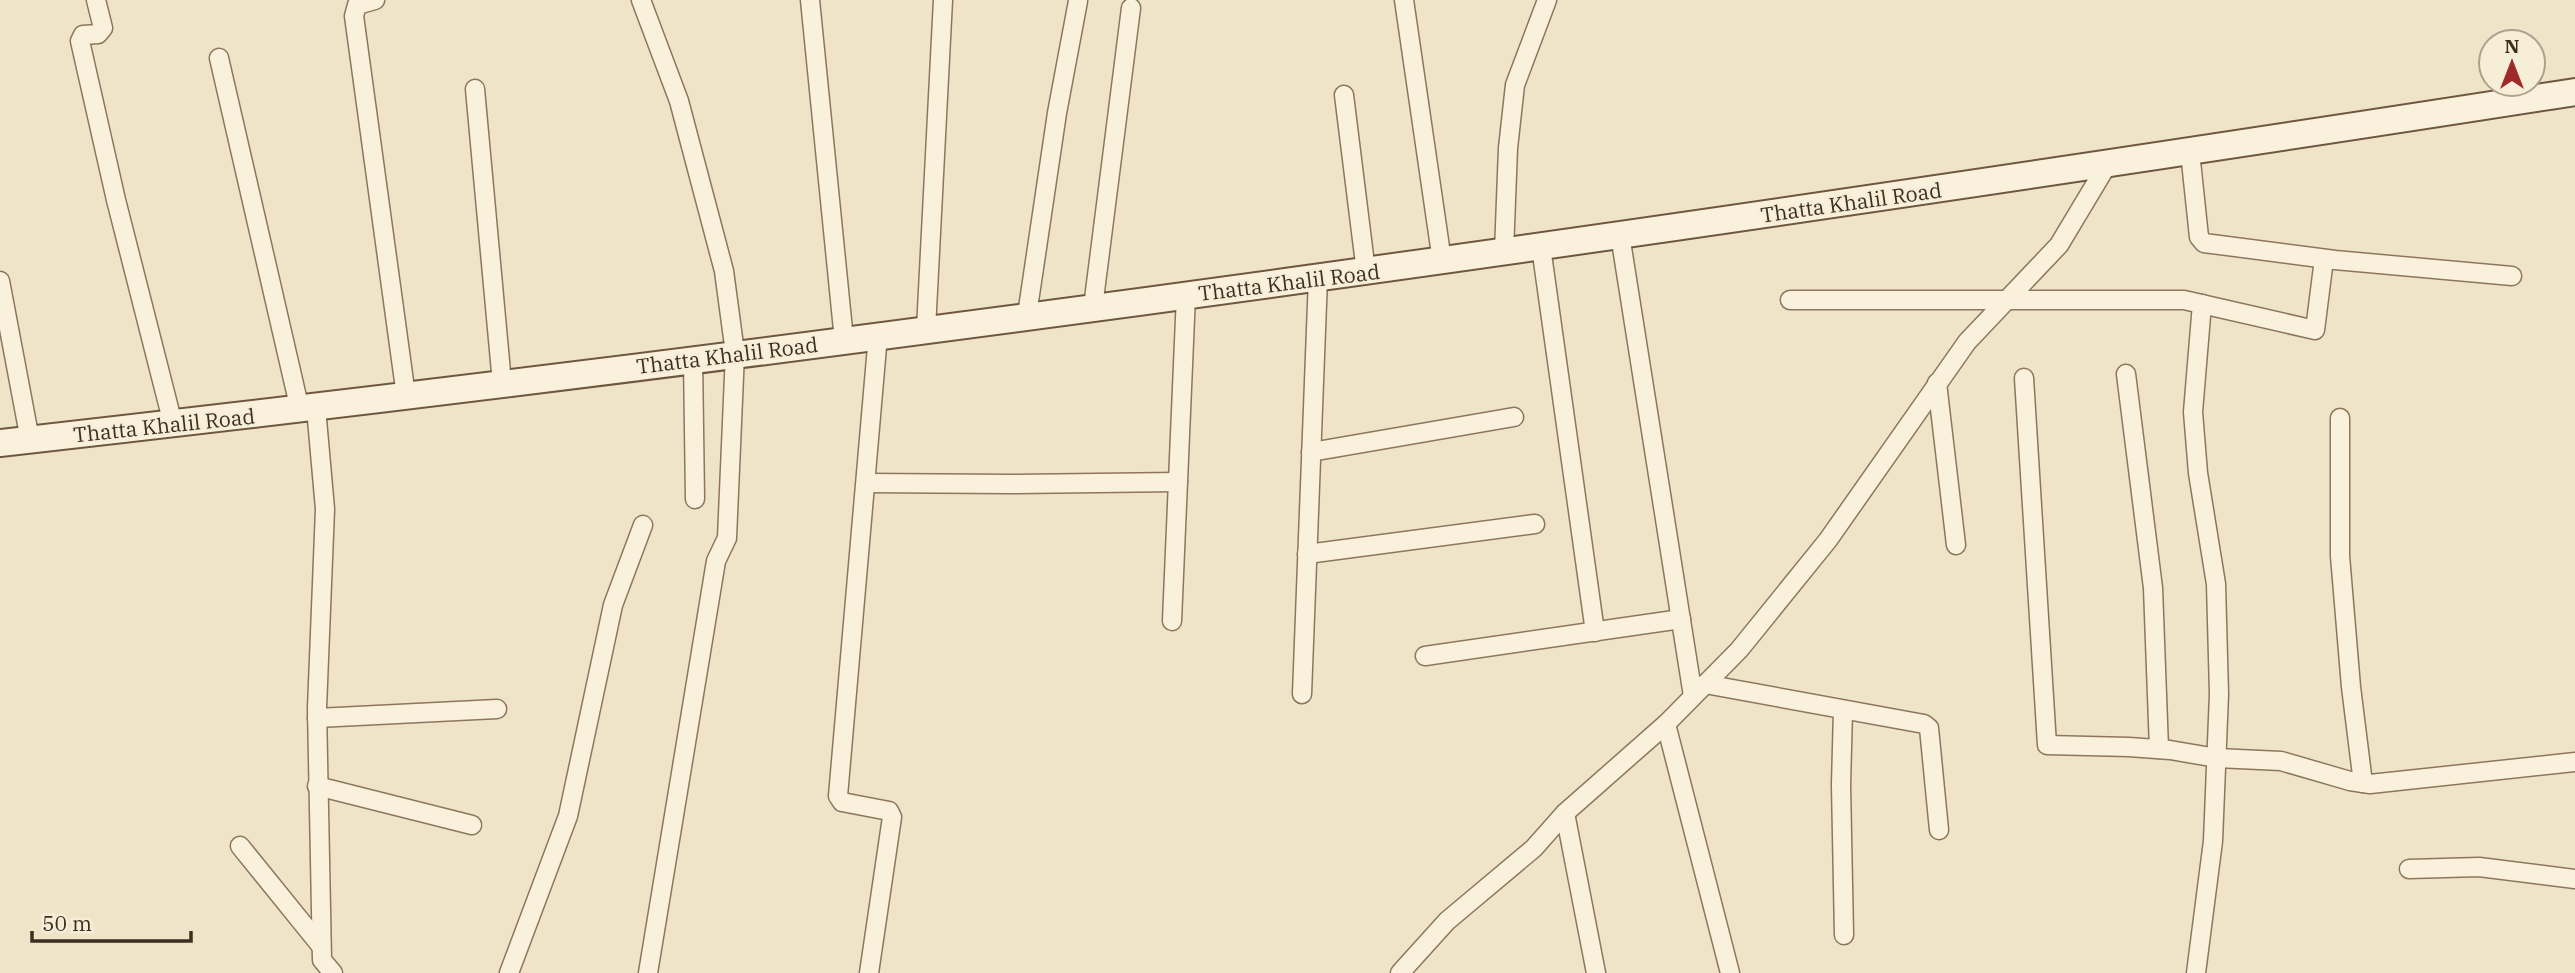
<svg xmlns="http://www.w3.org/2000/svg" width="2575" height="973" font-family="'IBM Plex Serif',serif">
  <rect width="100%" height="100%" fill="#f0e4c8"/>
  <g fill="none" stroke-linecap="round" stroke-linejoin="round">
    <defs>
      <g id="street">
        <path d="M96,0L103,28L98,34L83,35L80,41L116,200L173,424"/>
        <path d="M375,0L357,5L354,16L406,396"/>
        <path d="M641,0L679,101L724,271L735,353L727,538L716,561L648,973"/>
        <path d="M810,0L844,340"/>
        <path d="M1404,0L1442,261"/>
        <path d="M219,58L300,410"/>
        <path d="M475,89L502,383"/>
        <path d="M1344,95L1366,272"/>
        <path d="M2190,152L2199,237L2204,243L2335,260L2512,276"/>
        <path d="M1620,235L1693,696"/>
        <path d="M1541,247L1595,632"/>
        <path d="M1504,252L1508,148L1515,85L1547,0"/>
        <path d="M0,281L30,440"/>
        <path d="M1790,300H2184L2315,330L2324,259"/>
        <path d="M1093,307L1131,8"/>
        <path d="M1027,315L1057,113L1078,1"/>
        <path d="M926,329L943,0"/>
        <path d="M693,359L695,499"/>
        <path d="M2126,374L2153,588L2159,749"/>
        <path d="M2024,378L2047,745L2129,747L2170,750L2217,758L2281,761L2350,781L2370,784L2575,762"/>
        <path d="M1937,383L1956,545"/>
        <path d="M316,408L325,509L317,708L322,960L333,973"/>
        <path d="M2340,418V556L2351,687L2363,783"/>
        <path d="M1311,452L1514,417"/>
        <path d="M866,483L1009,484L1178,482"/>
        <path d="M1307,554L1535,524"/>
        <path d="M1172,621L1186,295"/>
        <path d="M1425,656L1681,619"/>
        <path d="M1705,684L1924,724L1929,728L1939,830"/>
        <path d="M1302,694L1318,278"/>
        <path d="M1843,710L1841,785L1844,935"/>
        <path d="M317,718L497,709"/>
        <path d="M1666,724L1730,973"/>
        <path d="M317,786L472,825"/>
        <path d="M1565,813L1596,973"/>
        <path d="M240,846L321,946"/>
        <path d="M2409,869L2479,867L2575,879"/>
        <path d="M509,973L568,816L613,605L643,525"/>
        <path d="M869,973L892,817L889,811L842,802L838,796L878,335"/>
        <path d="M1400,973L1447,921L1534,848L1565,813L1666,724L1739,650L1828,540L1967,342L2059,245L2107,165"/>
        <path d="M2196,973L2213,841L2219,694L2216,584L2198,473L2193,412L2202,304"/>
      </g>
      <path id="secondary" d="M0,443C861,347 1719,225 2575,92"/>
    </defs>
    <!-- street casing -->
    <use href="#street" stroke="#8d765c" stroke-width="21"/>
    <!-- secondary casing -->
    <use href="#secondary" stroke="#6f573f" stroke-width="30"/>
    <!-- street -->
    <use href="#street" stroke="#faf1dc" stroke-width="18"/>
    <!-- secondary -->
    <use href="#secondary" stroke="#faf1dc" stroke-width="26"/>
  </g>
  <g text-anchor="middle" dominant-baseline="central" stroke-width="5" stroke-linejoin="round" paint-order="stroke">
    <!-- street labels -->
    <g font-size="21" fill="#3d2e20" stroke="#f7eed8">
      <text transform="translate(1851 202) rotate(-8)">Thatta Khalil Road</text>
      <text transform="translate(1289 282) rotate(-7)">Thatta Khalil Road</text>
      <text transform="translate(727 355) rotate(-7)">Thatta Khalil Road</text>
      <text transform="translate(164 425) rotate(-6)">Thatta Khalil Road</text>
    </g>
  </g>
  <!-- north arrow -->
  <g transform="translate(2512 63)"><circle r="33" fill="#f7eed8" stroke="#ada18e" stroke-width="2"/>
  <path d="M0-5L12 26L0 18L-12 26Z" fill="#9e2a2b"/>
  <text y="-10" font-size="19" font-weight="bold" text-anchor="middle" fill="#3d2e20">N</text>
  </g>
  <!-- scale -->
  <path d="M32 931v10h159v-10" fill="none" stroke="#3d2e20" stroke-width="3.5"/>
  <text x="42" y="931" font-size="21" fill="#3d2e20" stroke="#f7eed8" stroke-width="5" paint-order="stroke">50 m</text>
</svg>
